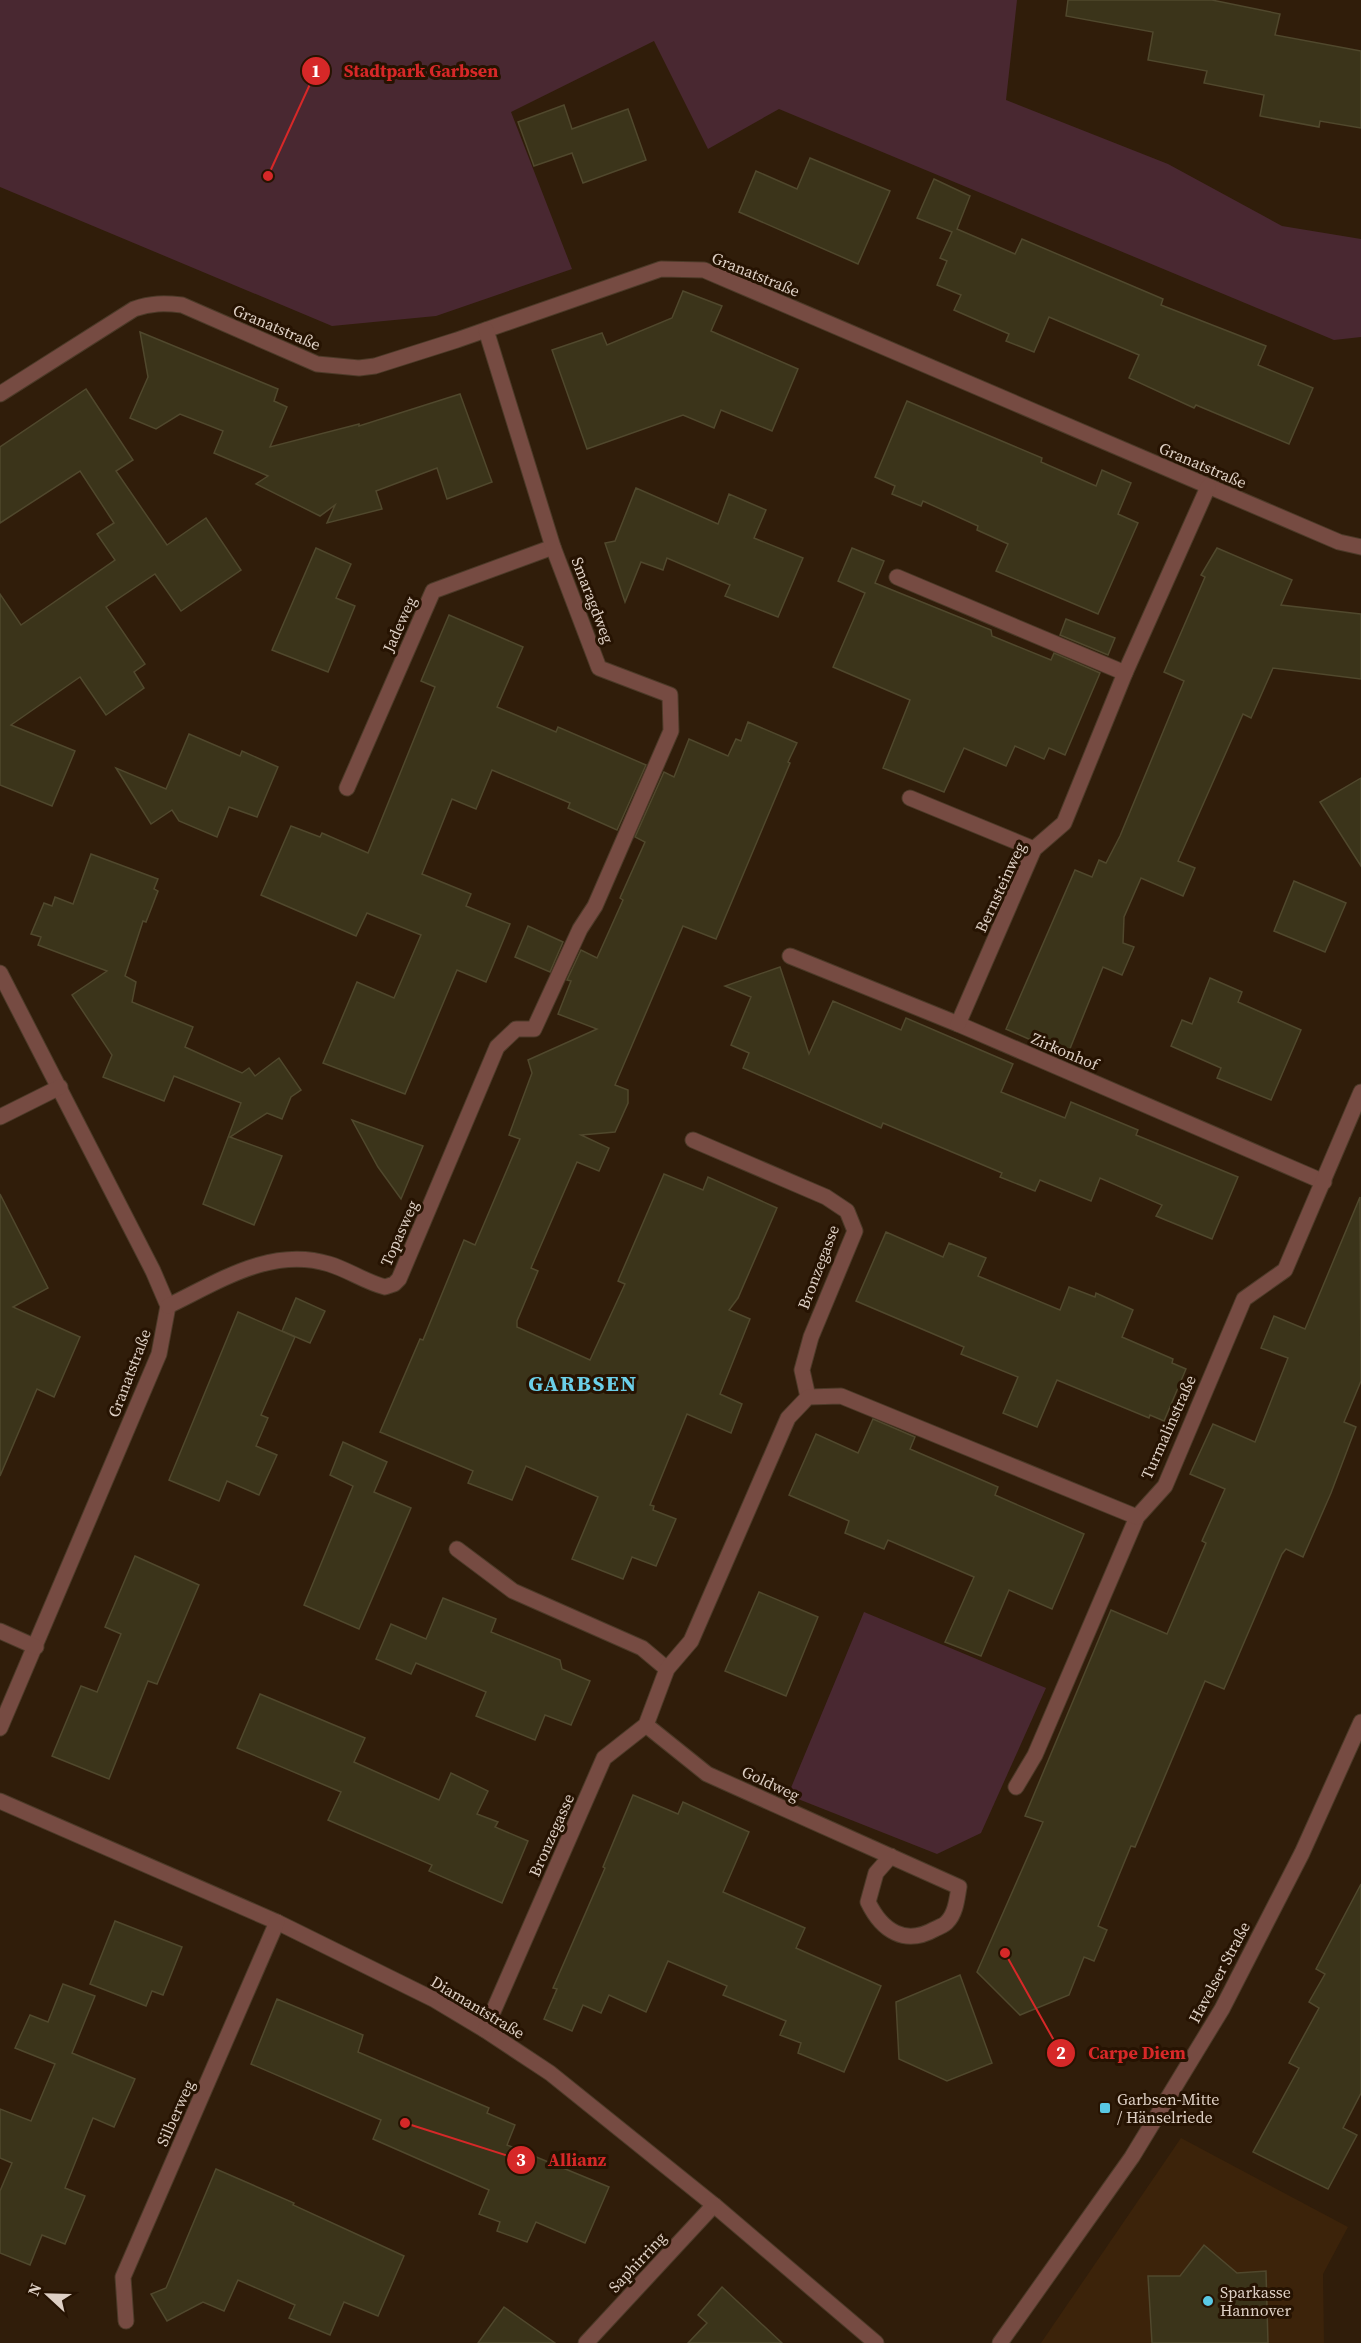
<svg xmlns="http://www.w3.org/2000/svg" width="1361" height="2343" font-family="'Source Serif 4',serif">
  <rect width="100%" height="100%" fill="#301d0a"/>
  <!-- built -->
  <path fill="#3c230a" d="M1181,2138L1348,2227L1323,2274L1324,2343H1041Z"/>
  <!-- green -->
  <g fill="#492831">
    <path d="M0,0H1017L1006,100L1168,164L1282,226L1361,239V337L1334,340L779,109L708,149L654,41L511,112L572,269L436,316L332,326L0,187Z"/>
    <path d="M864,1612L1046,1688L981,1833L937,1854L788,1795Z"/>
  </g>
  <!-- building -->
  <g fill="#3b341a" stroke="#50482d" stroke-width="1.5">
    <path d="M1068,0H1212L1280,14L1275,35L1361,51V128L1320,121L1319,127L1260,116L1264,95L1204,83L1207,71L1148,60L1153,32L1066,16Z"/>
    <path d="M564,105L572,129L628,109L646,160L583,183L572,153L534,166L518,122Z"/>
    <path d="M810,158L890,191L858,264L739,212L756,171L797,189Z"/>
    <path d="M934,179L970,196L957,229L1015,254L1022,239L1163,299L1161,305L1266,346L1258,365L1313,388L1289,444L1196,405L1194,408L1129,378L1139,355L1049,317L1034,352L1006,341L1009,334L954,310L961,295L937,285L947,261L940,258L952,232L917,218Z"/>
    <path d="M683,291L722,306L711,331L798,369L772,431L721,410L714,428L683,415L587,449L552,350L602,333L607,345L672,318Z"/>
    <path d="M140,332L278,389L274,401L287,407L270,447L359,424V426L460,394L492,482L447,499L437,468L376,491L382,509L327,523L335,505L320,516L256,484L268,476L214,453L223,431L180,414L156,429L130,418L148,377Z"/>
    <path d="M86,389L133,460L116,471L167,545L206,518L241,570L181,611L155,574L106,607L145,664L134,672L144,688L106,715L80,677L11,725L75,751L52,806L0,785V594L21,625L115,560L97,534L114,523L80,471L0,523V447Z"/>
    <path d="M907,401L1042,458L1041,462L1096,486L1102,470L1131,483L1118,514L1138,523L1098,614L996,571L1008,544L977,530L978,526L923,501L921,506L892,494L895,486L875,477Z"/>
    <path d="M636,488L718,524L729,494L766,510L754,538L803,558L778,617L725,596L730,585L667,558L663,570L641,562L625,602L605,543L615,541Z"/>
    <path d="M316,548L351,564L336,598L355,606L328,672L272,650Z"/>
    <path d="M852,548L884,561L875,583L991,630L992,636L1051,660L1054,653L1100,673L1065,755L1049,748L1044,759L1015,746L1006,766L964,748L944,792L883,768L910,700L833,667L865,593L838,581Z"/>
    <path d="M1217,548L1292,580L1281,605L1361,614V679L1273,668L1251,718L1243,714L1178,861L1195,868L1183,896L1141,878L1124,917L1123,943L1134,947L1122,975L1103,967L1067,1056L1006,1029L1075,870L1092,877L1099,860L1106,863L1120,836L1184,681L1164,672L1205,577L1201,575Z"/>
    <path d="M449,615L523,647L497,707L556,732L558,727L646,765L617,830L568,808L570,803L492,770L476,809L452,799L422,874L471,894L466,906L510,924L486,982L457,970L405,1094L323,1063L357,982L394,998L421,935L367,913L356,936L261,895L291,826L320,837L322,833L368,853L435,687L421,681Z"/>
    <path d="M1066,619L1115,638L1108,655L1060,635Z"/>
    <path d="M748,722L797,743L788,762L790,763L716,939L683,926L615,1085L628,1090V1103L615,1132L581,1135L609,1148L599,1171L577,1162L531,1268L538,1271L517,1321V1327L590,1360L625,1284L618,1281L664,1174L703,1190L708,1177L777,1208L738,1298L729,1310L750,1319L720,1394L742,1404L731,1433L687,1414L650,1505L654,1506L653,1510L676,1519L656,1566L632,1557L623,1579L572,1559L598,1497L526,1466L512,1500L468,1483L473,1471L380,1432L420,1339L423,1340L464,1240L475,1245L520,1139L509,1135L532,1073L528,1060L597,1029L558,1014L571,981L567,980L581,950L597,958L623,900L620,898L645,842L635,837L664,772L674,777L689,739L728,756L736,739L741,741Z"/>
    <path d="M189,734L240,756L242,751L278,767L257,817L229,807L217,837L179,821L172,810L151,824L116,768L166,789Z"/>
    <path d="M1361,778V866L1320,802Z"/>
    <path d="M91,854L158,879L154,889L158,891L146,922L143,921L125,976L136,982L132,1002L193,1027L185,1047L242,1073L249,1068L255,1076L279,1058L301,1090L291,1097L282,1119L267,1113L230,1137L282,1156L254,1225L203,1204L241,1103L174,1076L164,1101L103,1077L112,1055L72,995L107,971L38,945L41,937L31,934L44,903L52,906L55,897L73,904Z"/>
    <path d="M1294,881L1346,903L1325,952L1274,931Z"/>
    <path d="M528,926L563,942L550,972L515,957Z"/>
    <path d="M780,967L809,1054L833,1001L901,1030L906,1018L1013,1064L1001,1092L1065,1118L1071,1102L1138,1130L1136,1135L1238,1177L1212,1239L1156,1216L1162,1205L1100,1178L1091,1201L1040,1180L1035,1191L1000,1177L1002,1173L883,1123L881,1128L743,1068L749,1053L731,1045L751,997L725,986Z"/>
    <path d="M1210,978L1242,992L1238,1002L1301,1030L1271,1100L1217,1078L1221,1068L1171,1046L1182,1020L1192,1024Z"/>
    <path d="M352,1120L423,1146L401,1199L378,1167Z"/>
    <path d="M0,1194L48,1288L13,1307L80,1337L54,1397L37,1389L0,1476Z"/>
    <path d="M1360,1197L1361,1381L1344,1422L1356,1427L1331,1493L1303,1557L1286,1549L1282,1554L1224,1689L1205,1681L1135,1847L1131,1846L1098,1926L1107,1930L1094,1961L1084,1957L1069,1995L1020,2015L977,1972L1043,1822L1025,1816L1111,1610L1167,1634L1206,1543L1202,1541L1225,1489L1190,1474L1213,1424L1255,1442L1288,1358L1261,1348L1274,1316L1305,1329Z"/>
    <path d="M886,1232L943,1257L949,1243L986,1258L978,1276L1060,1310L1069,1287L1095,1297L1096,1293L1133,1310L1122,1337L1173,1359L1172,1363L1186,1369L1164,1421L1150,1415L1149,1418L1057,1380L1037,1427L1003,1413L1018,1377L961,1354L964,1347L856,1301Z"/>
    <path d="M296,1298L325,1311L310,1343L282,1331Z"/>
    <path d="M238,1312L295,1337L261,1415L268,1418L256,1446L277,1455L259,1495L227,1481L219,1501L169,1480Z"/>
    <path d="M873,1419L915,1437L910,1449L998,1487L995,1495L1084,1534L1052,1609L1009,1590L981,1656L945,1642L974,1577L888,1540L884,1549L845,1533L849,1521L789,1495L816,1434L858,1453Z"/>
    <path d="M343,1442L387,1462L374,1492L411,1508L359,1629L304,1605L353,1486L330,1475Z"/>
    <path d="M135,1556L199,1585L157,1684L148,1681L109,1779L52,1756L81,1686L97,1692L121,1634L105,1627Z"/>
    <path d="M759,1592L818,1617L786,1696L725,1671Z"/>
    <path d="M443,1598L496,1619L491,1632L560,1660L562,1669L590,1681L571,1725L545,1715L535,1740L476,1716L486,1692L416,1663L411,1674L376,1659L391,1624L426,1639Z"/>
    <path d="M260,1694L365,1738L354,1762L439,1800L451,1773L488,1791L477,1814L498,1822L495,1827L528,1841L502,1903L429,1871L432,1865L328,1820L341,1792L237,1748Z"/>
    <path d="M633,1795L678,1814L683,1802L749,1832L723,1892L805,1928L796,1948L881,1986L844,2072L798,2053L801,2043L780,2035L786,2021L723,1995L727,1986L668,1961L646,2012L609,1995L601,2013L583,2005L572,2031L544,2019L557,1989L553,1988L605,1868L603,1867Z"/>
    <path d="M1361,1884V2093L1343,2128L1357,2135L1328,2189L1253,2152L1299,2068L1289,2063L1319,2008L1309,2002L1325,1974L1316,1969Z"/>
    <path d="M115,1921L182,1947L163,1995L152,1991L146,2006L90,1984Z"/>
    <path d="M960,1975L992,2063L947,2081L899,2059L896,2002Z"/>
    <path d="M63,1984L95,1996L72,2053L135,2079L114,2127L93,2118L65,2188L85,2196L65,2244L42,2235L30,2265L0,2253V2191L12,2163L0,2158V2109L31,2121L55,2064L15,2048L30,2015L48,2022Z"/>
    <path d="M277,1999L363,2035L358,2052L489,2108L487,2113L515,2125L507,2145L609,2187L585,2243L536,2222L527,2242L497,2231L500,2222L479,2214L489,2190L373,2139L381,2120L251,2064Z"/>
    <path d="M216,2169L294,2203L293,2205L404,2256L378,2316L344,2302L330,2335L289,2318L295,2305L238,2280L224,2311L203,2302L167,2321L151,2294L166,2288Z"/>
    <path d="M1204,2245L1237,2273L1266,2271L1268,2343H1152L1148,2276H1180Z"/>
    <path d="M722,2287L782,2343H688L707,2323L698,2315Z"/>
    <path d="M504,2307L555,2343H478Z"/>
  </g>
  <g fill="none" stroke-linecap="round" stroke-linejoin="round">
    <defs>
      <g id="minor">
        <path d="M0,394L134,309C151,303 164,303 182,305L317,364L359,368L375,366L457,340L661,269L704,270L1339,542L1361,547"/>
        <path d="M897,577L1125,673"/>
        <path d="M347,788L433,591L553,547"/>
        <path d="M910,798L1034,849"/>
        <path d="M790,956L958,1024L1324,1182"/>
        <path d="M0,973L153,1271L168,1306L159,1354L0,1728"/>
        <path d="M958,1024L1034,849L1064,823L1125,673L1208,487"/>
        <path d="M0,1117L60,1087"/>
        <path d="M693,1140L826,1197L847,1211L855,1231L811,1337L802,1370L808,1397"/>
        <path d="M168,1306C218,1282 271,1246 329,1264C349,1270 365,1282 385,1287L394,1284L399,1279L497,1047L516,1029H534L580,929L595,906L671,731L670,695L599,668L553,547L486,330"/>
        <path d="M457,1549L513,1591L642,1648L667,1669"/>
        <path d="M0,1631L36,1647"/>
        <path d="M646,1725L707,1774L959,1887C957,1898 956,1913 947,1922C945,1925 939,1927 935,1929C905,1946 882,1931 868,1902L876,1873L891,1856"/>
        <path d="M1016,1787L1035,1755L1137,1517L1165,1486L1244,1299L1285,1270L1361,1092"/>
        <path d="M0,1801L277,1922L435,2000L485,2030L550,2073L714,2205L876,2343"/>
        <path d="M485,2030L604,1758L646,1725L667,1669L691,1641L788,1418L808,1397L841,1396L1137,1517"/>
        <path d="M126,2321L123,2277L277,1922"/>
        <path d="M586,2343L714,2205"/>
        <path d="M1000,2343L1132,2157L1222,2009L1302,1853L1361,1722"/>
      </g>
    </defs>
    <!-- minor casing -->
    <use href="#minor" stroke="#4c3a28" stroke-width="17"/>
    <!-- minor -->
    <use href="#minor" stroke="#764b42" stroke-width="15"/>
  </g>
  <!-- markers -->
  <g fill="#59c8e4" stroke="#261302" stroke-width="2">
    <rect x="1099" y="2102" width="12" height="12" rx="3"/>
    <circle cx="1208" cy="2301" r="6"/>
  </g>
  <g text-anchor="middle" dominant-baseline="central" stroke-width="6" stroke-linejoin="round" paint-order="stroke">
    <!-- street labels -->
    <g font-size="16" fill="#ded0c5" stroke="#261302">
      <text transform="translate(756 274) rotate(22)">Granatstraße</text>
      <text transform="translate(277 327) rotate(23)">Granatstraße</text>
      <text transform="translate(1203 465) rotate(23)">Granatstraße</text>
      <text transform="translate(593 600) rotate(69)">Smaragdweg</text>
      <text transform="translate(399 624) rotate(-66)">Jadeweg</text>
      <text transform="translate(1000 887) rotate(-65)">Bernsteinweg</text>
      <text transform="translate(1065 1051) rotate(23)">Zirkonhof</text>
      <text transform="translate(399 1233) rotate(-66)">Topasweg</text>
      <text transform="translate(818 1267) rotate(-69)">Bronzegasse</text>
      <text transform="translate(129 1373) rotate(-69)">Granatstraße</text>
      <text transform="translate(1168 1427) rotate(-66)">Turmalinstraße</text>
      <text transform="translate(771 1783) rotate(25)">Goldweg</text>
      <text transform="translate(551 1835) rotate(-66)">Bronzegasse</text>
      <text transform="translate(1219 1972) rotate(-62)">Havelser Straße</text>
      <text transform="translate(478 2007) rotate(31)">Diamantstraße</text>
      <text transform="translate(175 2113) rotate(-66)">Silberweg</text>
      <text transform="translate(637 2262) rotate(-47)">Saphirring</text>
    </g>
    <!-- poi labels -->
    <g font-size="16" fill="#ded0c5" stroke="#261302" text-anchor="start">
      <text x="1117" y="2099">Garbsen-Mitte<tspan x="1117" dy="18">/ Hänselriede</tspan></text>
      <text x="1220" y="2292">Sparkasse<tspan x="1220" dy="18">Hannover</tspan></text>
    </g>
    <!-- district labels -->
    <g font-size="22" font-weight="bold" letter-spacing="1.5" fill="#6bcfe8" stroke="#261302">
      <text x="583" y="1383">GARBSEN</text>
    </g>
  </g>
  <!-- callouts -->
  <path fill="none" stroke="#d62828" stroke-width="2" d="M268 176L316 71M1005 1953L1061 2053M405 2123L521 2160"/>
  <g fill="#d62828" stroke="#261302" stroke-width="2">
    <circle cx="268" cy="176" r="6"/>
    <circle cx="1005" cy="1953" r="6"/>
    <circle cx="405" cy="2123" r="6"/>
    <circle cx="316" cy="71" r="15"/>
    <circle cx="1061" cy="2053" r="15"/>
    <circle cx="521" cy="2160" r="15"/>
  </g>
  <g font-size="18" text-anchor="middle" font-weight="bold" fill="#fff">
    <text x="316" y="77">1</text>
    <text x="1061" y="2059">2</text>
    <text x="521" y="2166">3</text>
  </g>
  <g font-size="18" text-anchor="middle" font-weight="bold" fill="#d62828" stroke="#261302" stroke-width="6" stroke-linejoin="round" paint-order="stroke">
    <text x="421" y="77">Stadtpark Garbsen</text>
    <text x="1137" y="2059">Carpe Diem</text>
    <text x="577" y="2166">Allianz</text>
  </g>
  <!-- north arrow -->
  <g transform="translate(48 2295) rotate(292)" stroke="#261302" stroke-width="4.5" paint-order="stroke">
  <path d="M0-4.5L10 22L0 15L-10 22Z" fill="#ded0c5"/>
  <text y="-9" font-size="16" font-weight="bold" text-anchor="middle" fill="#ded0c5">N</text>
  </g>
</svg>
